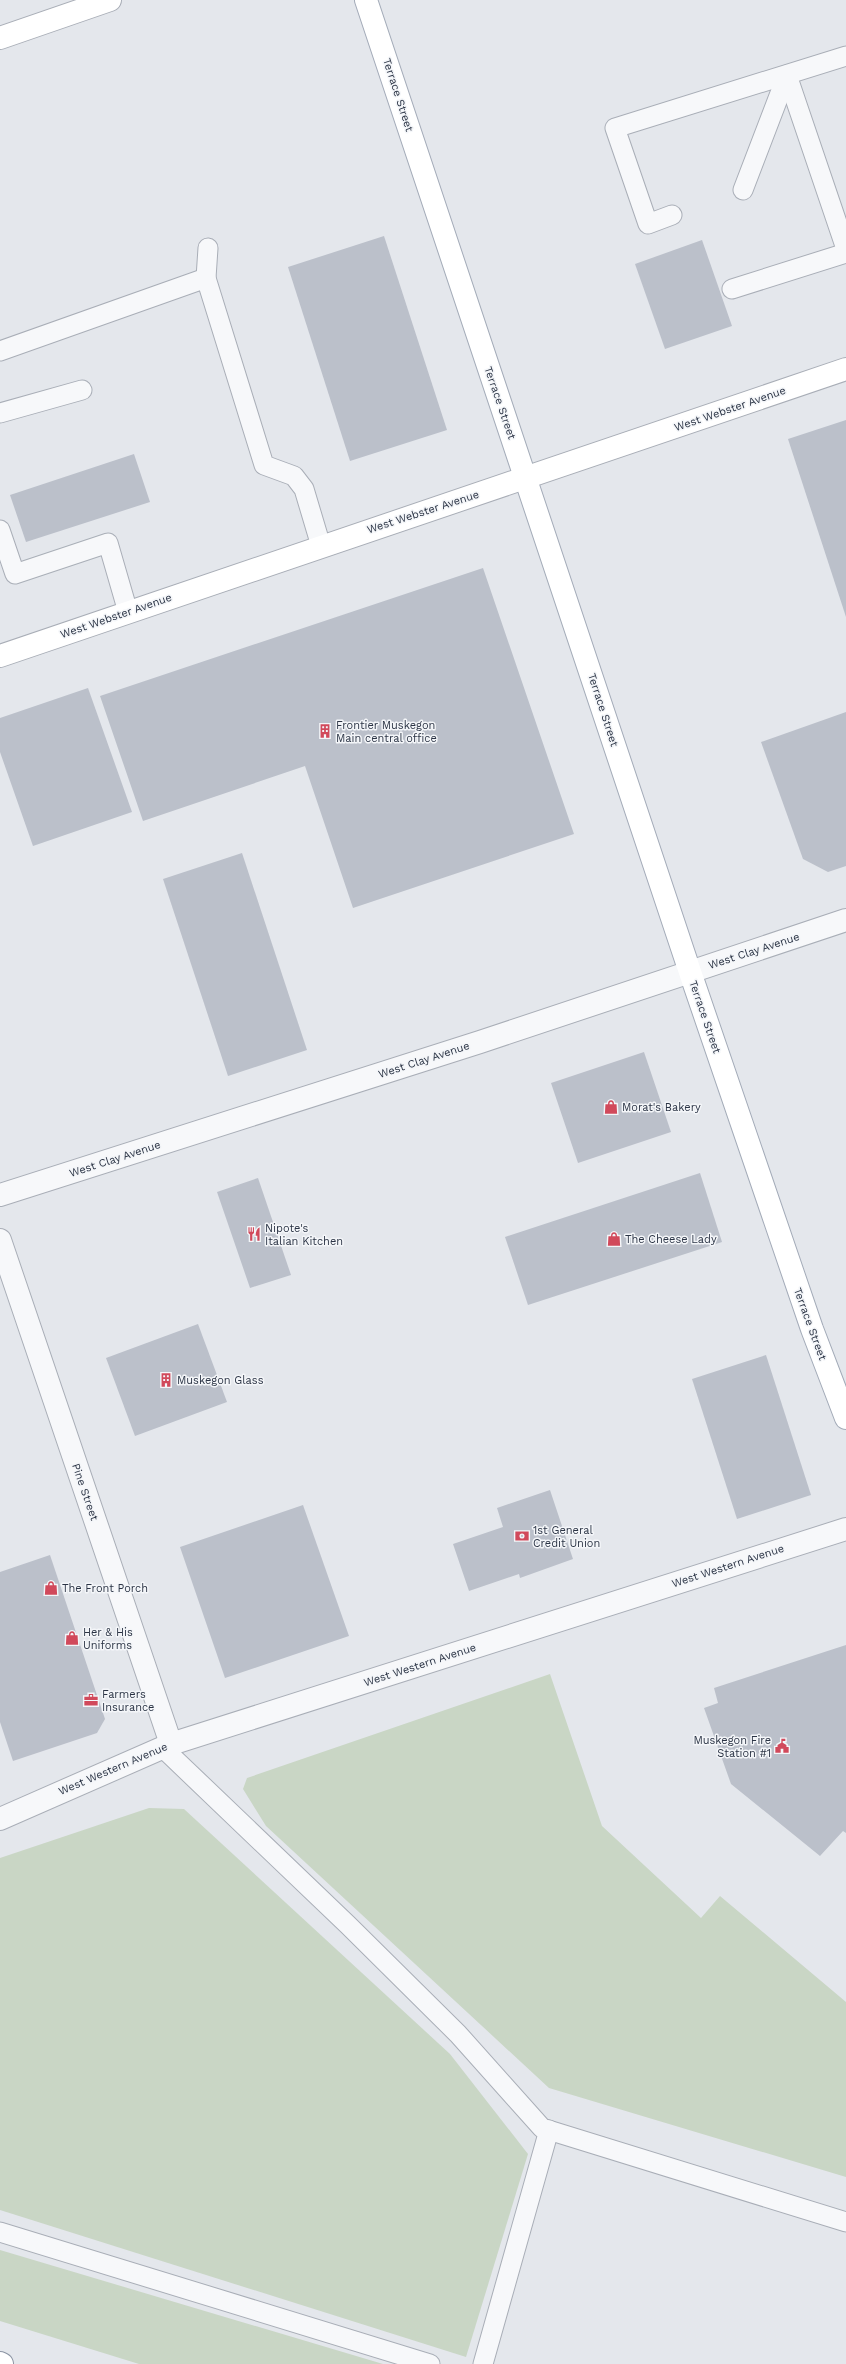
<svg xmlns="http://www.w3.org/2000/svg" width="846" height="2364" font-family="'Work Sans',sans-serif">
  <rect width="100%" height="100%" fill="#e4e7ec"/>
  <!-- green -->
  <g fill="#c9d6c5">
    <path d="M550,1674L602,1826L701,1918L720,1896L846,2002V2177L549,2088L266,1826L243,1789L247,1778Z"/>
    <path d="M149,1808L184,1809L450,2054L528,2154L466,2357L0,2210V1858Z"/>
    <path d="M0,2250L383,2364H139L0,2321Z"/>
  </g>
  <!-- building -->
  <g fill="#bbc0ca">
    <path d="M384,236L447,430L350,461L288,267Z"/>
    <path d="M702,240L732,326L665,349L635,264Z"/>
    <path d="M846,420V617L788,439Z"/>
    <path d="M134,454L150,502L26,542L10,495Z"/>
    <path d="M483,568L574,834L353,908L305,766L143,821L100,696Z"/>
    <path d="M88,688L132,812L33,846L0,752V718Z"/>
    <path d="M846,712V866L828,872L803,859L761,742Z"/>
    <path d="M242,853L307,1050L228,1076L163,879Z"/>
    <path d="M644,1052L671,1132L578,1163L551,1083Z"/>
    <path d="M700,1173L722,1242L528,1305L505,1237Z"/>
    <path d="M258,1178L291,1275L250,1288L217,1192Z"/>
    <path d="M198,1324L227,1402L135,1436L106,1358Z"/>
    <path d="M766,1355L811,1495L737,1519L692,1379Z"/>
    <path d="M550,1490L573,1559L520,1578L519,1574L469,1591L453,1544L503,1527L497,1508Z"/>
    <path d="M303,1505L349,1636L225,1678L180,1547Z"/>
    <path d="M50,1555L105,1719L97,1733L13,1761L0,1722V1572Z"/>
    <path d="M846,1645V1833L843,1831L820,1856L731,1784L704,1708L718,1703L714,1688Z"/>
  </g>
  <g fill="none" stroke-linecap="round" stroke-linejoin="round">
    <defs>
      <g id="service">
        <path d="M787,75L846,249"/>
        <path d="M743,190L787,75"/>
        <path d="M672,215L648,224L615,128L846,56"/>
        <path d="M208,248L206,278L264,465L294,476L304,489L321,546"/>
        <path d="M732,289L846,253"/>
        <path d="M0,351L206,278"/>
        <path d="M0,413L82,390"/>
        <path d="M0,530L15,574L108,543L128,612"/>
        <path d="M163,1748L348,1925L458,2034L542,2128L846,2222"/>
        <path d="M0,2232L430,2364"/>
        <path d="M483,2364L549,2130"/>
      </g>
      <g id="minor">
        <path d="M0,1195L480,1042L846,920"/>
        <path d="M0,1240L171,1744"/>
        <path d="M0,1819L171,1744L846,1529"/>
      </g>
      <g id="secondary">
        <path d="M0,38L110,0"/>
        <path d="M0,656L846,369"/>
      </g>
      <path id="primary" d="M366,0L690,972L812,1329L846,1418"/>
      <path id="trunk" d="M0,2363L2,2364"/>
    </defs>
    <!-- service casing -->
    <use href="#service" stroke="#a9aeb7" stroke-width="21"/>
    <!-- minor casing -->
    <use href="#minor" stroke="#a9aeb7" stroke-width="24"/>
    <!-- secondary casing -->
    <use href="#secondary" stroke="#a9aeb7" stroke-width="24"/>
    <!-- primary casing -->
    <use href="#primary" stroke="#a3abb8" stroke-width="24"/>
    <!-- trunk casing -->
    <use href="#trunk" stroke="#8b94a3" stroke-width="24"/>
    <!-- service -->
    <use href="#service" stroke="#f7f8fa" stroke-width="19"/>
    <!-- minor -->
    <use href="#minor" stroke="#f7f8fa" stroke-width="22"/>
    <!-- secondary -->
    <use href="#secondary" stroke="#fff" stroke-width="22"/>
    <!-- primary -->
    <use href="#primary" stroke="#fff" stroke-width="22"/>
    <!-- trunk -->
    <use href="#trunk" stroke="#fff" stroke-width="22"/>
  </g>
  <!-- icons -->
  <defs>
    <symbol id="building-bare" viewBox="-9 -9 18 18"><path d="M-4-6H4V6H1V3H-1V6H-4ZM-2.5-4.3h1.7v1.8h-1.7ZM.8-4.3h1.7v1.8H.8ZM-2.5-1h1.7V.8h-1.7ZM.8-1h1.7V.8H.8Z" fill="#d1495b" stroke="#f4f6f9" stroke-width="2.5" paint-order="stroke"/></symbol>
    <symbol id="shop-bare" viewBox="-9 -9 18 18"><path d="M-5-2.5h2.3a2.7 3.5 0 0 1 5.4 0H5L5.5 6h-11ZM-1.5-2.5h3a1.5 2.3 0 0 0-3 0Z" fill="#d1495b" stroke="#f4f6f9" stroke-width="2.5" paint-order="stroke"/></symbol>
    <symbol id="restaurant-bare" viewBox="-9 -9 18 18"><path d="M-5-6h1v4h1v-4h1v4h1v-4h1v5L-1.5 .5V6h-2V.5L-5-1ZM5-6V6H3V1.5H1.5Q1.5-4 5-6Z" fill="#d1495b" stroke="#f4f6f9" stroke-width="2.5" paint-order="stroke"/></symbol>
    <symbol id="bank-bare" viewBox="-9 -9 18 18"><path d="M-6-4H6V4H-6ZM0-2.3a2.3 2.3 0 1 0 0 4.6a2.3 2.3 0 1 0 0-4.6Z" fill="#d1495b" stroke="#f4f6f9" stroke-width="2.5" paint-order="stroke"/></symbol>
    <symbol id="office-bare" viewBox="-9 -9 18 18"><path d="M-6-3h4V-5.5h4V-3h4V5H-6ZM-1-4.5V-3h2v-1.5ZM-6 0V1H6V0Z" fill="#d1495b" stroke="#f4f6f9" stroke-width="2.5" paint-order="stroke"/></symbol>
    <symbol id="civic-bare" viewBox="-9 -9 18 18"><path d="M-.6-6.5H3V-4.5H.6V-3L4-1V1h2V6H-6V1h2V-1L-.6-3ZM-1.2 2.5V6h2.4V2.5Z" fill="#d1495b" stroke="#f4f6f9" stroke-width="2.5" paint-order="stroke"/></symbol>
  </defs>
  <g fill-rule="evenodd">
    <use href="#building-bare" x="315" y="721" width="20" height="20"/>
    <use href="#shop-bare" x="601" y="1097" width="20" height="20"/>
    <use href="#restaurant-bare" x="244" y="1224" width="20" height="20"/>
    <use href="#shop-bare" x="604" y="1229" width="20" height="20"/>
    <use href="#building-bare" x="156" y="1370" width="20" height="20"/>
    <use href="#bank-bare" x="512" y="1526" width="20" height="20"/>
    <use href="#shop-bare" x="41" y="1578" width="20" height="20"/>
    <use href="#shop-bare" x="62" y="1628" width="20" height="20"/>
    <use href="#office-bare" x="81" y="1690" width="20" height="20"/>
    <use href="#civic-bare" x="772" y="1736" width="20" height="20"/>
  </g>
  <g text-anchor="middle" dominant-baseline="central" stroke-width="3" stroke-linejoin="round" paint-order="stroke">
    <!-- street labels -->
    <g font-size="11" fill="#2b3445" stroke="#f4f6f9">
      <text transform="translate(398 95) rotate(72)">Terrace Street</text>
      <text transform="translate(500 403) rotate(71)">Terrace Street</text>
      <text transform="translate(730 409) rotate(-19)">West Webster Avenue</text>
      <text transform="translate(423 512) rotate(-18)">West Webster Avenue</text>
      <text transform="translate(116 616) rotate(-19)">West Webster Avenue</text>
      <text transform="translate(603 710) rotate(72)">Terrace Street</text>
      <text transform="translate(754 951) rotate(-18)">West Clay Avenue</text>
      <text transform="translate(705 1017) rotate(71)">Terrace Street</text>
      <text transform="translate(424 1060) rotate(-18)">West Clay Avenue</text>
      <text transform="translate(115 1159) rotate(-18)">West Clay Avenue</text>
      <text transform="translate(810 1324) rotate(70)">Terrace Street</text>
      <text transform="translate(85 1492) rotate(71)">Pine Street</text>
      <text transform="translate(728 1566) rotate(-18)">West Western Avenue</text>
      <text transform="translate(420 1665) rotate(-18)">West Western Avenue</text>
      <text transform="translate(113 1769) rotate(-23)">West Western Avenue</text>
    </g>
    <!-- poi labels -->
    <g font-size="11" fill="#2b3445" stroke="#f4f6f9" text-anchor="start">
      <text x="336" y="725">Frontier Muskegon<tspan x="336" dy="13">Main central office</tspan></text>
      <text x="622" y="1107">Morat's Bakery</text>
      <text x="265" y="1228">Nipote's<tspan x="265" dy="13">Italian Kitchen</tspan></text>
      <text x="625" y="1239">The Cheese Lady</text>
      <text x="177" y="1380">Muskegon Glass</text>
      <text x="533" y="1530">1st General<tspan x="533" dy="13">Credit Union</tspan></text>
      <text x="62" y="1588">The Front Porch</text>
      <text x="83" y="1632">Her &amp; His<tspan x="83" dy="13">Uniforms</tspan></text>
      <text x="102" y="1694">Farmers<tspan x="102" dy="13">Insurance</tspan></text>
      <text x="771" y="1740" text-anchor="end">Muskegon Fire<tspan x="771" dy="13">Station #1</tspan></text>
    </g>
  </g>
</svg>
